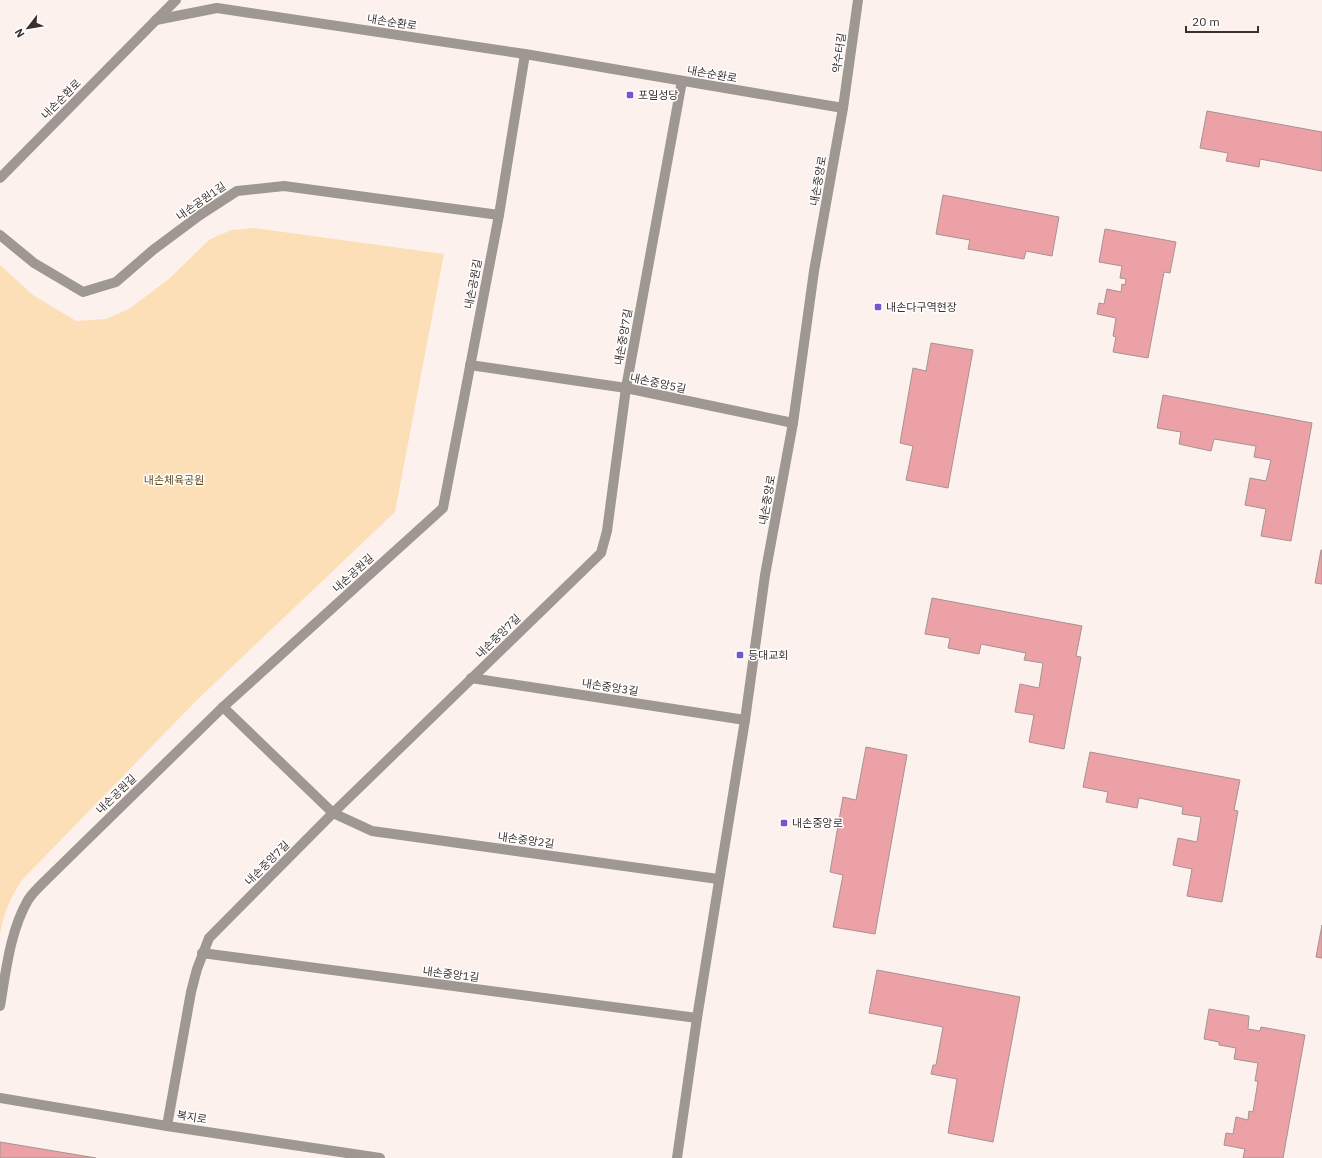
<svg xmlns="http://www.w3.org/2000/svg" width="1322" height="1158" font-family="'IBM Plex Sans','Noto Sans KR',sans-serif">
  <rect width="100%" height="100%" fill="#fdf1ed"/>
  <!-- green -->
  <path fill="#fcdfb6" d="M254,228L444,254L395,512L196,701L22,880C10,898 4,913 0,934V265L33,295L76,321L106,319L129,309L170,278L210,239L232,230Z"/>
  <!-- building -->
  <g fill="#eba1a6" stroke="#a69293">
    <path d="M1207,111L1322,132V171L1260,159L1259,167L1226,161L1228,153L1200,148Z"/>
    <path d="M943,195L1059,217L1052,256L1026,251L1024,259L968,249L970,240L936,234Z"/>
    <path d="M1105,229L1176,242L1170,273L1164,272L1148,358L1113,352L1116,337L1113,336L1116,318L1097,314L1099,303L1104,304L1107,289L1121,292L1122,284L1125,285L1126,279L1120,278L1122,266L1099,262Z"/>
    <path d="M931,343L973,350L948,488L906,480L913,446L900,443L913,368L926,371Z"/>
    <path d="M1163,395L1312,423L1291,541L1261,536L1266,509L1245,505L1250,478L1266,481L1271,460L1254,457L1256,446L1214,439L1211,451L1179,444L1181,432L1157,428Z"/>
    <path d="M1321,550H1322V584L1315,583Z"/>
    <path d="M932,598L1082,626L1076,656L1081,657L1064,749L1029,742L1034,715L1015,712L1020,684L1039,688L1043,663L1024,660L1026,653L981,644L979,654L948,648L950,638L925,634Z"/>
    <path d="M866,747L907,755L875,934L833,927L843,875L830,872L843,797L856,800Z"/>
    <path d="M1090,752L1240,780L1234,810L1238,811L1222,902L1187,896L1192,869L1173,865L1178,838L1197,842L1201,817L1182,814L1183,807L1139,798L1137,808L1106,802L1108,792L1083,787Z"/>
    <path d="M1322,925V958L1316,957Z"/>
    <path d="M877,970L1020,997L993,1142L948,1133L957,1079L931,1074L933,1065H936L943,1027L869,1013Z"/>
    <path d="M1209,1009L1249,1016L1248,1029L1260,1031L1261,1027L1305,1035L1283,1158H1243L1245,1149L1224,1145L1226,1133L1233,1134L1236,1117L1248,1120L1249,1111L1253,1112L1258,1081H1255L1258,1063L1234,1059L1236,1048L1219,1045V1042L1204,1039Z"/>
    <path d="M0,1142L96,1158H0Z"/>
  </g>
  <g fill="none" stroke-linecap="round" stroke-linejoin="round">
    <!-- minor -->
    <g stroke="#9e9792" stroke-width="10">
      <path d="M156,20L176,0"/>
      <path d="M0,178L156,20L217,8L525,54L843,108"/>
      <path d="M0,235L34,263L83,292L116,282L153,250L200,215L237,191L284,186L499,215"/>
      <path d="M470,365L626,388L793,423"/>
      <path d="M471,678L745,720"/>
      <path d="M223,707L333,813L372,831L718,879"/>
      <path d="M202,953L697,1018"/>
      <path d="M0,1006C6,971 10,931 28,900C33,892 41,885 47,879L223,707L443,508L499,215L525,54"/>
      <path d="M0,1098L167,1126L380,1158"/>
      <path d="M167,1126L191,992L197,969L209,938L333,813L601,553L607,531L626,388L682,81"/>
      <path d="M677,1158L697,1018L745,720L765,575L793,423L814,271L843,108L858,0"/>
    </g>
  </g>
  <!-- markers -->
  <g fill="#7655cf" stroke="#fff" stroke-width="1.5">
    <rect x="626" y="91" width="8" height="8" rx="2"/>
    <rect x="874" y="303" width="8" height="8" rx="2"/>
    <rect x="736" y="651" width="8" height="8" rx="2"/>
    <rect x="780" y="819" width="8" height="8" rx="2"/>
  </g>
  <g text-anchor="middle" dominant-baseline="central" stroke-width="3" stroke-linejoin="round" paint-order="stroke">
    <!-- street labels -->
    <g font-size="11" fill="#39312f" stroke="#fff">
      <text transform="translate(392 22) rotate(9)">내손순환로</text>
      <text transform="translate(839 53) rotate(-82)">약수터길</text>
      <text transform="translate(712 74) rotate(10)">내손순환로</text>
      <text transform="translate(61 99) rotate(-45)">내손순환로</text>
      <text transform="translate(818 181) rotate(-80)">내손중앙로</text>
      <text transform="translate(201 201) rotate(-35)">내손공원1길</text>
      <text transform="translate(473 284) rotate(-79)">내손공원길</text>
      <text transform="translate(623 337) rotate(-80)">내손중앙7길</text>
      <text transform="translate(658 383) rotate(12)">내손중앙5길</text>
      <text transform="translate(767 500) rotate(-80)">내손중앙로</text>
      <text transform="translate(353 573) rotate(-42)">내손공원길</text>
      <text transform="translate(498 636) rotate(-44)">내손중앙7길</text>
      <text transform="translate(610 687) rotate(9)">내손중앙3길</text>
      <text transform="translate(116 794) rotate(-44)">내손공원길</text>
      <text transform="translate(526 840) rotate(8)">내손중앙2길</text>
      <text transform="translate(267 863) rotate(-45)">내손중앙7길</text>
      <text transform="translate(451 974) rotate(7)">내손중앙1길</text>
      <text transform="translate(192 1117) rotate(9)">복지로</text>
    </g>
    <!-- poi labels -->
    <g font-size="11" fill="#39312f" stroke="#fff" text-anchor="start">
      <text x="638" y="95">포일성당</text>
      <text x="886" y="307">내손다구역현장</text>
      <text x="748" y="655">등대교회</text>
      <text x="792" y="823">내손중앙로</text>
    </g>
    <!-- park labels -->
    <g font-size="11" fill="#654a1d" stroke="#fff">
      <text x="174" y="480">내손체육공원</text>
    </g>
  </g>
  <!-- north arrow -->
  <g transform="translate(28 28) rotate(239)" stroke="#ffffff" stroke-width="3" paint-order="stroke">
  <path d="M0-3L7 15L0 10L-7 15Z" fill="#39312f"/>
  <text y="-6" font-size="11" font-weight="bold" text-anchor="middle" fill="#39312f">N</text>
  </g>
  <!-- scale -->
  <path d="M1186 26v6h72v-6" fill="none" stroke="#39312f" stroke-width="2"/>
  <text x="1192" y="26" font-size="12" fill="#39312f" stroke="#ffffff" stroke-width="3" paint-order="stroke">20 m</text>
</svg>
